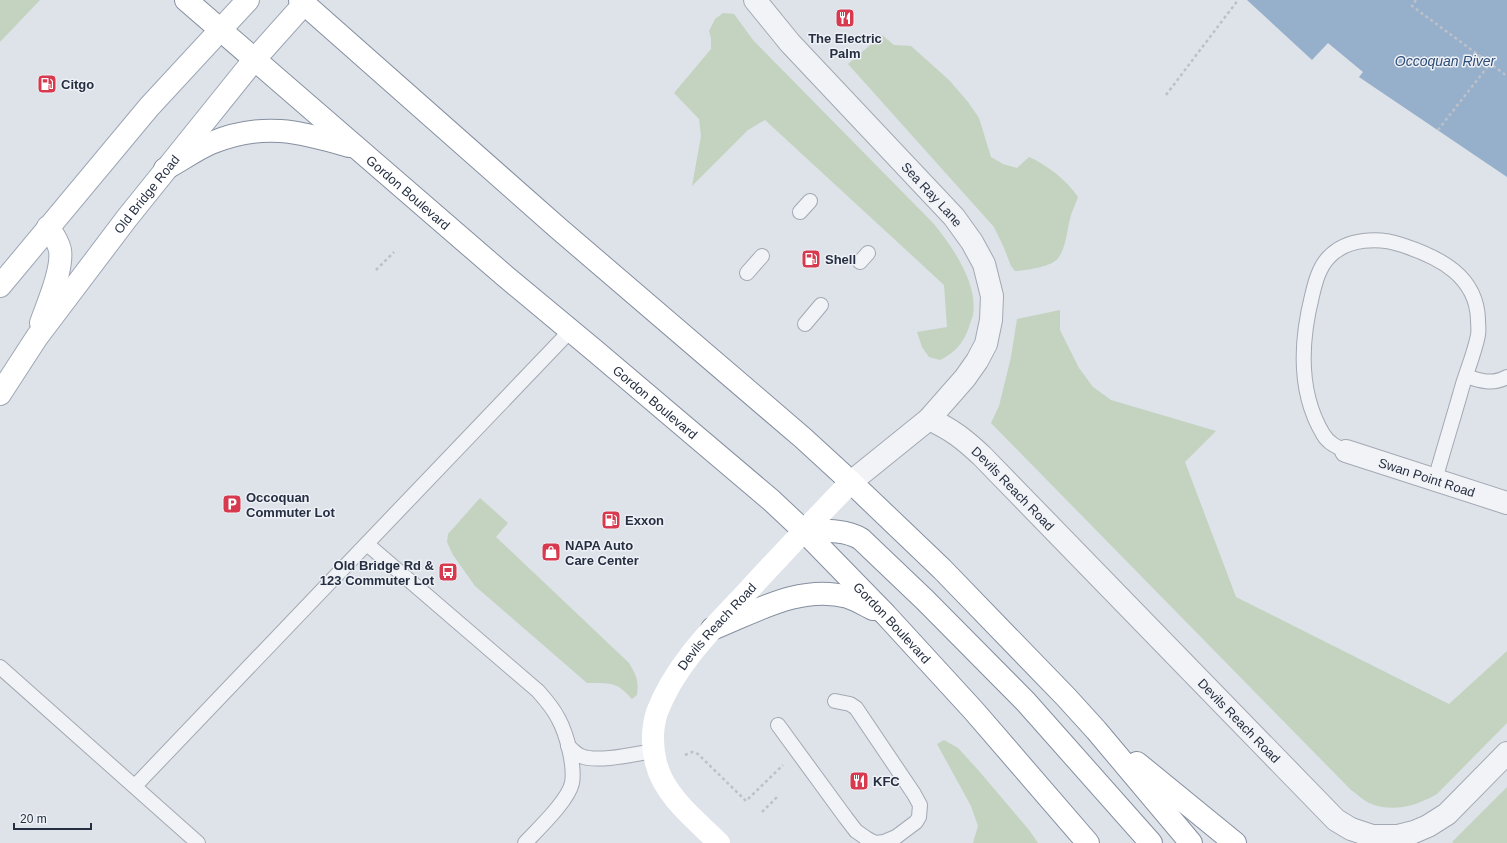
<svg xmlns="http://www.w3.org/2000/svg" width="1507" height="843" font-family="Arial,sans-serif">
  <rect width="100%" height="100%" fill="#dee2e9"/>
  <!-- green -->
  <g fill="#c3d3bf">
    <path d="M0,0H40L0,42Z"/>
    <path d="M723,13L734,14L753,40L934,224C953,248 978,283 973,315C972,319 970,323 969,327C964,342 955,353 940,360L929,357L922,347L917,332L947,327L944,285L765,120L748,130L692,186L701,136L699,119L674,93L711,49V38L709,31L715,19Z"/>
    <path d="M882,35L894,45L911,46L949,80L968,102L979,118L991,157L1003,164L1017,168L1029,157C1049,166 1066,180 1078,197C1076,203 1073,209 1071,215C1067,228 1067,245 1059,257C1053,267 1027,270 1015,271L1011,266L1004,248L994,227L848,64Z"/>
    <path d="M1060,310V330L1079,368L1093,387L1111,400L1216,431L1185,462L1236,597L1449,704L1507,651V723L1437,794C1416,806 1393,813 1369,803C1363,800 1357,794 1351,790L991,423L999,406L1011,357L1017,319Z"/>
    <path d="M480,498L508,523L496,537L629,663C636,675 639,680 637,695L632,699C615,680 611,684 587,683L475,586L453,555L447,542L448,534Z"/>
    <path d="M944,740L958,748L979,771L1029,830L1038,843H973L978,826L971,806L937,744Z"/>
    <path d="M1507,787V843H1454L1452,842Z"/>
  </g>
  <!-- water -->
  <path fill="#96afcb" d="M1247,0H1507V177L1359,77L1363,72L1328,43L1312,60Z"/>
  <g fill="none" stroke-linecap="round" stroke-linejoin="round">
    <defs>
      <g id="lane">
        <path d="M800,212L810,201"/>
        <path d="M860,262L868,253"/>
        <path d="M747,273L762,256"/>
        <path d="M805,324L821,305"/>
        <path d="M1466,376C1480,381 1493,385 1507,377"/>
        <path d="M1346,451C1337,447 1328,443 1323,434C1298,392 1301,340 1312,296C1315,283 1319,267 1329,257C1347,238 1379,237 1402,245C1439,257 1477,276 1478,320C1478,325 1479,330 1478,335C1475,351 1468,368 1463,384C1454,416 1444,448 1435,480"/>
        <path d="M367,544L538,691C546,700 553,708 558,718C567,734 575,766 572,783C568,801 538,829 525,843"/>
        <path d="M0,667L198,843"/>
        <path d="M778,725L846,818L856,831L866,838L875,843L884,842L896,837L916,822L919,817L920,805L914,794L856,708L850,704L835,701"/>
        <path d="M568,746C572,749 576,754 581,756C597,763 635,754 653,751"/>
        <path d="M135,786L571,330"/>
      </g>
      <g id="street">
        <path id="s1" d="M755,0L790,43L954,217L972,242L984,264L992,296L991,320L986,344L977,361L965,378L929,419L851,482"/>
        <path id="s2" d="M929,419C951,429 964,439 982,456L1336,820L1351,829L1372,836H1398L1414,832L1428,826L1447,814L1507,753"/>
        <path id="s3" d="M1346,451L1507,503"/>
      </g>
      <g id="primary">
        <path d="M0,286L149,107L248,0"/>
        <path d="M41,323C48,303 63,269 60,250C58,241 53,234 48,227"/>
        <path id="s5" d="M0,394L37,337L127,218L254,60L304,4"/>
      </g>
      <g id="highway">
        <path id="s6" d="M186,0L505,276L594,350L771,500L804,531L886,615L974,711L1088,843"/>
        <path d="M300,0L558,228L803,438L851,482L942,569L1066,697L1096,730L1191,843"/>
        <path d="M165,169C180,161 195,150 211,143C262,122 299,131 349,146"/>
        <path d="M804,531C822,531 845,529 861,539L925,600L1026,702L1151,843"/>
        <path d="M712,629C755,612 800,584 848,597C857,600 865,605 873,609"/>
        <path d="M1137,763L1235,843"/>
      </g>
    </defs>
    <!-- lane casing -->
    <use href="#lane" stroke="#a3a9b3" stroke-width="16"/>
    <!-- street casing -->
    <use href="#street" stroke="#a3a9b3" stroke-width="24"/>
    <!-- primary casing -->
    <use href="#primary" stroke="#9da6b5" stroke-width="24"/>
    <!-- highway casing -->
    <use href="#highway" stroke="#858fa0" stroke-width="24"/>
    <!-- path -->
    <g stroke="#bcc0c8" stroke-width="2.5" stroke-dasharray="3 3" stroke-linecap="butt">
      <path d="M1416,0L1412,6L1507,76"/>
      <path d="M1166,95L1238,0"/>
      <path d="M1438,130L1496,56"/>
      <path d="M376,270L394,252"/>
      <path d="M685,755L692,752L698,754L746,801L783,765"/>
      <path d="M762,812L777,797"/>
    </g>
    <!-- lane -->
    <use href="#lane" stroke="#f1f3f7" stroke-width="14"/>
    <!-- street -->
    <use href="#street" stroke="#f1f3f7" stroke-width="22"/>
    <!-- secondary -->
    <path stroke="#fff" stroke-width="22" id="s4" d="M719,843C696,820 664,796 656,763C652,747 652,728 657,712C675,665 711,630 745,594C780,556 815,519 851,482"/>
    <!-- primary -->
    <use href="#primary" stroke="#fff" stroke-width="22"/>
    <!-- highway -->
    <use href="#highway" stroke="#fff" stroke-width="22"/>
  </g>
  <!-- icons -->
  <defs>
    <symbol id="restaurant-square" viewBox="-11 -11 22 22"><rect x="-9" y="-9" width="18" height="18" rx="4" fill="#d73a4f" stroke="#eef1f6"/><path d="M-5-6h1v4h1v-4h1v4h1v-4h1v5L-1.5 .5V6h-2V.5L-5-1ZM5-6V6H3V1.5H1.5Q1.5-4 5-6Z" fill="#fff"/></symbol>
    <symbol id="fuel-square" viewBox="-11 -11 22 22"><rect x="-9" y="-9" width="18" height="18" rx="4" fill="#d73a4f" stroke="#eef1f6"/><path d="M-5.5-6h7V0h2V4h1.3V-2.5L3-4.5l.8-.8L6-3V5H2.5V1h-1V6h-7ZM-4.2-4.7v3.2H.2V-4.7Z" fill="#fff"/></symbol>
    <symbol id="parking-square" viewBox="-11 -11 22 22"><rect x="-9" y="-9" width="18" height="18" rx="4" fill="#d73a4f" stroke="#eef1f6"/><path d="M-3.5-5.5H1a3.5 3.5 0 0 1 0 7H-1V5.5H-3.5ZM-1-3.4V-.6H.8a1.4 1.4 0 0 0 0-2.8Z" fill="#fff"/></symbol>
    <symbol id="shop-square" viewBox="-11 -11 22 22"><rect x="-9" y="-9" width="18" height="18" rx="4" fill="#d73a4f" stroke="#eef1f6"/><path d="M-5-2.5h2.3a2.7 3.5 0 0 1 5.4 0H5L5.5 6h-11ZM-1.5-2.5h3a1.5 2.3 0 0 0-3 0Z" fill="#fff"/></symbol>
    <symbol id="bus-square" viewBox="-11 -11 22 22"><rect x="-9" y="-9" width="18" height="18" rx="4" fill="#d73a4f" stroke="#eef1f6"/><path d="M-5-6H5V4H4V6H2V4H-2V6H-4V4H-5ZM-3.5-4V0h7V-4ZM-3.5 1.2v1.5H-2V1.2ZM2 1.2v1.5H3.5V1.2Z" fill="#fff"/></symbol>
  </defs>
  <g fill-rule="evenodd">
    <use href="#restaurant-square" x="834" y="7" width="22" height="22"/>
    <use href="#fuel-square" x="36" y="73" width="22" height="22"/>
    <use href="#fuel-square" x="800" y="248" width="22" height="22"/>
    <use href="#parking-square" x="221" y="493" width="22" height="22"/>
    <use href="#fuel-square" x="600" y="509" width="22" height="22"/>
    <use href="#shop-square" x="540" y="541" width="22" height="22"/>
    <use href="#bus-square" x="437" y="561" width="22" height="22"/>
    <use href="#restaurant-square" x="848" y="770" width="22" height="22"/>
  </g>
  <g text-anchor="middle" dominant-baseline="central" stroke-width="3" stroke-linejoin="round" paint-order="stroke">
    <!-- poi labels -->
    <g font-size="13" font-weight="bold" fill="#262f41" stroke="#eef1f6" text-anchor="start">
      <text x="845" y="38" text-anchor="middle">The Electric<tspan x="845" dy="15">Palm</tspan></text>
      <text x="61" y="84">Citgo</text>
      <text x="825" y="259">Shell</text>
      <text x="246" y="497">Occoquan<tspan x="246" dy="15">Commuter Lot</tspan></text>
      <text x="625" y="520">Exxon</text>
      <text x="565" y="545">NAPA Auto<tspan x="565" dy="15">Care Center</tspan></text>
      <text x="434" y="565" text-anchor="end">Old Bridge Rd &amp;<tspan x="434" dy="15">123 Commuter Lot</tspan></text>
      <text x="873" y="781">KFC</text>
    </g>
    <!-- street labels -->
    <g font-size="13" fill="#262f41" stroke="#eef1f6">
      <text stroke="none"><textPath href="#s6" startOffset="294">Gordon Boulevard</textPath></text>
      <text stroke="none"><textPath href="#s5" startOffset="248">Old Bridge Road</textPath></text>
      <text stroke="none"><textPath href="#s1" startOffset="263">Sea Ray Lane</textPath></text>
      <text stroke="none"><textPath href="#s6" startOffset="618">Gordon Boulevard</textPath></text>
      <text stroke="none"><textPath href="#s3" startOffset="85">Swan Point Road</textPath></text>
      <text stroke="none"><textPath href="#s2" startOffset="110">Devils Reach Road</textPath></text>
      <text stroke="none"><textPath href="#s6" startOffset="942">Gordon Boulevard</textPath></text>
      <text stroke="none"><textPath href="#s4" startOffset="260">Devils Reach Road</textPath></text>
      <text stroke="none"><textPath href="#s2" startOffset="434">Devils Reach Road</textPath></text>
    </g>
    <!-- water labels -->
    <g font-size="14" font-style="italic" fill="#2e4d77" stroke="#eef1f6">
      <text x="1445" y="61">Occoquan River</text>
    </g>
  </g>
  <!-- scale -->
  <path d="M14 823v6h77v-6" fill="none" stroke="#262f41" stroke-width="2"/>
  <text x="20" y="823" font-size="12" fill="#262f41" stroke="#eef1f6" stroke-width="3" paint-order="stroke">20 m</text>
</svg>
